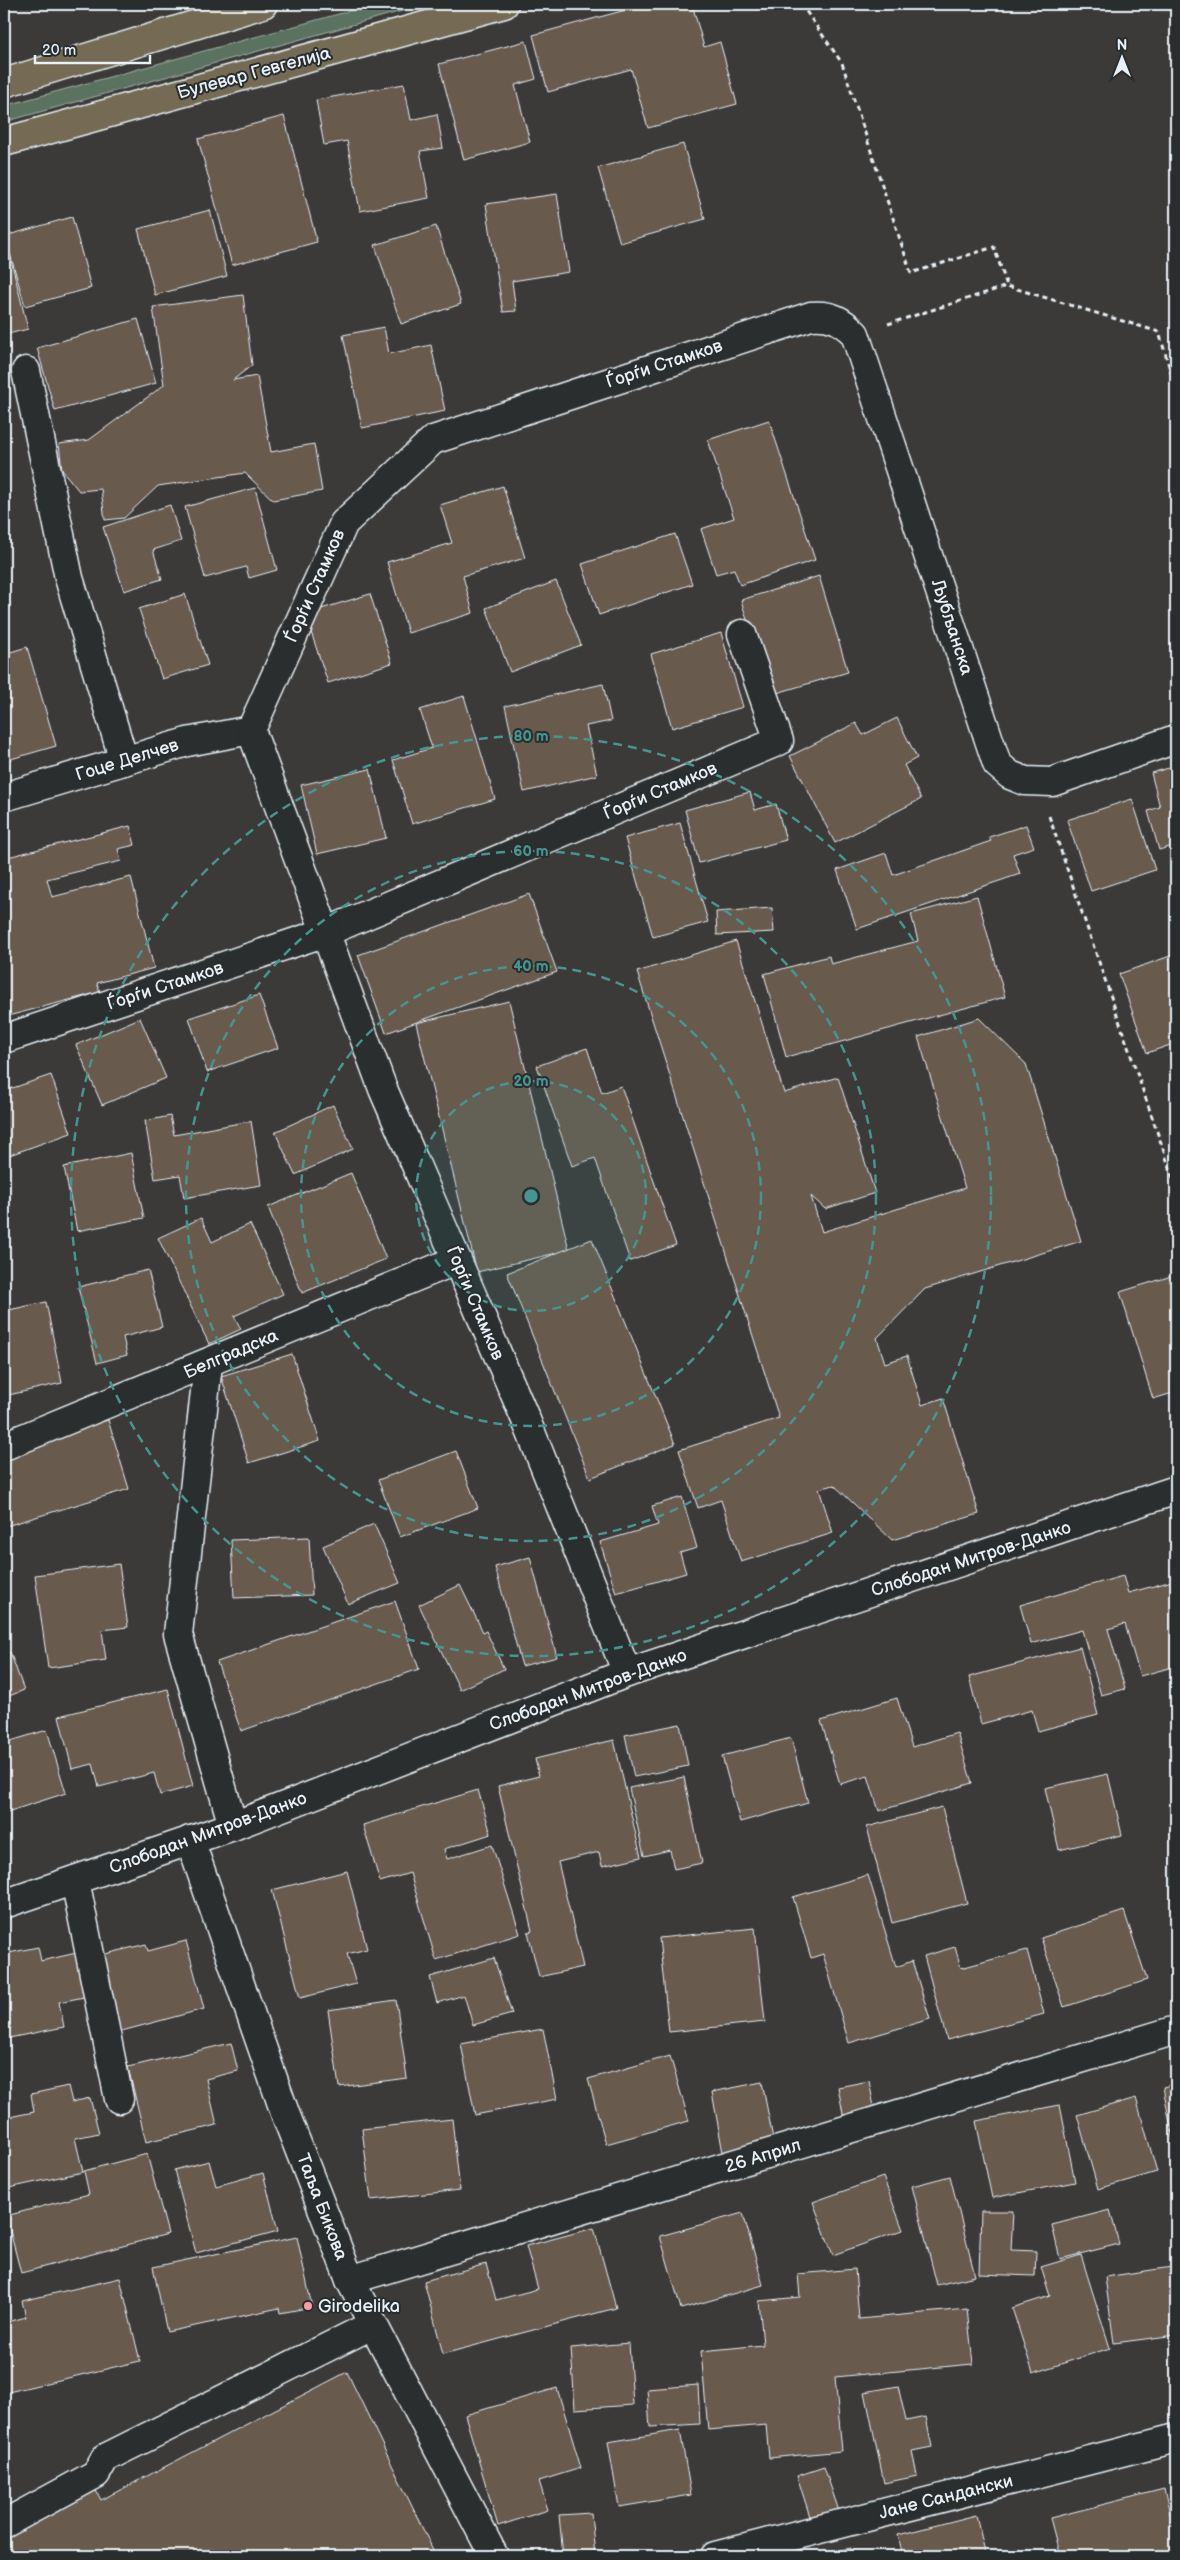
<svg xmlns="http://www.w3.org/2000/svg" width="1180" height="2560" font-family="'Balsamiq Sans',sans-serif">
  <rect width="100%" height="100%" fill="#3c3a38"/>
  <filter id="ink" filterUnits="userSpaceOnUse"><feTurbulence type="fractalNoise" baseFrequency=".02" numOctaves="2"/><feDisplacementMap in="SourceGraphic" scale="10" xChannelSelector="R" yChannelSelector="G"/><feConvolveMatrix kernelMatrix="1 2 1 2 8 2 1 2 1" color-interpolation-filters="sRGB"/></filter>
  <g filter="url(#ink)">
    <!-- green -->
    <path fill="#5a725e" stroke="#a1b2ab" d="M375,4H427L4,122V106Z"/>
    <!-- building -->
    <g fill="#675a4e" stroke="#e8f1f8">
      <path d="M648,4H692L704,47L720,42L737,104L648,128L631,69L548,92L533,35Z"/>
      <path d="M526,41L536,79L515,85L530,142L464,160L439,64Z"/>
      <path d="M404,84L411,120L437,114L443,148L420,151L429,198L360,211L347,141L324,145L316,100Z"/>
      <path d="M284,116L317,242L232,265L198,139Z"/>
      <path d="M683,144L705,219L620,243L598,168Z"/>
      <path d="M557,194L569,272L512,281L516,311L503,312L486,204Z"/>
      <path d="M210,210L227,276L155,295L138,229Z"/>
      <path d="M72,217L91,288L25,306L5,236Z"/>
      <path d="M436,226L461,304L401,324L375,245Z"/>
      <path d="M4,232L28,329L4,335Z"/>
      <path d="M243,295L252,365L233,380L257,376L271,452L314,444L322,491L273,500L245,473L158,486L124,518L105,520L101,489L79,491L62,470L59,444L89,440L164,385L153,307Z"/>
      <path d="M138,319L156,383L55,411L37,348Z"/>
      <path d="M384,327L389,354L431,345L445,411L362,428L343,335Z"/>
      <path d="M769,420L815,560L740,585L734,569L716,574L701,529L734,518L708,440Z"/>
      <path d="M503,486L525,558L463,576L473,613L408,633L387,562L452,543L440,505Z"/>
      <path d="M255,488L277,570L249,578L246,567L205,578L185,507Z"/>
      <path d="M170,505L181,541L153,550L162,579L124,591L103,527Z"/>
      <path d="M675,534L692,584L599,615L582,564Z"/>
      <path d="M819,576L848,672L770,695L741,600Z"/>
      <path d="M556,581L581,645L510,672L486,608Z"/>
      <path d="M185,594L208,665L162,679L139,609Z"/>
      <path d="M370,594L392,663L328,683L305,614Z"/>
      <path d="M721,633L743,707L672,728L651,654Z"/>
      <path d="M27,647L56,746L4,761V654Z"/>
      <path d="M603,684L611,721L586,726L597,775L524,792L505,706Z"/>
      <path d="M464,696L495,799L412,824L393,760L432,748L420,710Z"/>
      <path d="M897,718L917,758L904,765L921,799L835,843L790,756L856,723L863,735Z"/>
      <path d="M1176,766V845L1159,850L1148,811L1160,807L1151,773Z"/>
      <path d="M370,769L386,838L317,854L301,785Z"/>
      <path d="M750,792L755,810L776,804L786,840L699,863L685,810Z"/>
      <path d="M1132,799L1155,870L1091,891L1067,820Z"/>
      <path d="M680,823L708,922L653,937L625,838Z"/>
      <path d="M1026,825L1034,847L1013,854L1020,874L857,929L837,870L886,853L893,875L991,841L989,837Z"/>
      <path d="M130,826L135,845L118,849L121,861L47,879L52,897L131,877L154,968L97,983L100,992L4,1017V858Z"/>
      <path d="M529,894L557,972L386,1033L358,955Z"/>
      <path d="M977,896L1005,997L786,1057L764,974L829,956L831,964L918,941L911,914Z"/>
      <path d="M772,908L774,932L717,935L716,912Z"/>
      <path d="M736,941L784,1093L838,1077L875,1193L825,1209L811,1196L822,1232L965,1188L918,1037L979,1018L1026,1064L1081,1241L925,1289L877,1338L885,1363L907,1356L922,1405L943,1398L979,1514L892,1540L834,1485L819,1489L833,1533L741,1562L721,1500L698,1508L679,1450L779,1418L637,972Z"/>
      <path d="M1176,954V1043L1147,1053L1119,974Z"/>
      <path d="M259,995L278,1048L207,1072L189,1018Z"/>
      <path d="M509,1001L569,1250L477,1272L416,1023Z"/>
      <path d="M140,1018L166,1078L102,1105L76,1045Z"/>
      <path d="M587,1048L602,1093L621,1086L676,1245L630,1261L595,1158L572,1166L537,1066Z"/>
      <path d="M51,1075L71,1133L4,1157V1091Z"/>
      <path d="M333,1105L353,1149L295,1175L275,1132Z"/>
      <path d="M170,1116L174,1135L251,1121L261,1185L184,1198L180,1175L155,1179L145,1121Z"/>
      <path d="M131,1153L144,1218L77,1231L64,1167Z"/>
      <path d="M351,1173L386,1259L302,1293L268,1207Z"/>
      <path d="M201,1218L212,1242L250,1224L283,1294L234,1316L241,1329L209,1344L158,1238Z"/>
      <path d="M592,1239L675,1444L590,1478L507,1273Z"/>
      <path d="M148,1270L162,1327L123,1337L127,1355L97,1363L78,1287Z"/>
      <path d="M1175,1275L1176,1392L1153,1399L1120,1292Z"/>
      <path d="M46,1302L62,1383L4,1396V1311Z"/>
      <path d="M292,1354L320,1441L249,1463L221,1376Z"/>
      <path d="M108,1420L129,1489L6,1526L4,1517V1451Z"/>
      <path d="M456,1451L478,1508L400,1537L378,1480Z"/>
      <path d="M682,1497L697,1548L680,1553L686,1573L616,1593L600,1542L658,1525L652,1506Z"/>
      <path d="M374,1524L400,1583L348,1604L323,1546Z"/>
      <path d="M309,1537L312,1595L234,1598L231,1540Z"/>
      <path d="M530,1557L557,1657L522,1666L495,1567Z"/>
      <path d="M119,1564L128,1627L102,1630L106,1660L48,1668L35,1575Z"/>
      <path d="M1123,1576L1128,1593L1176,1580V1666L1140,1676L1125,1624L1108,1629L1125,1689L1101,1695L1082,1630L1031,1644L1020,1605Z"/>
      <path d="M460,1585L483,1632L486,1631L504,1669L460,1690L419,1605Z"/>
      <path d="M395,1601L419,1669L241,1731L217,1662Z"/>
      <path d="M1080,1647L1098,1715L1038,1731L1032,1710L981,1724L969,1677Z"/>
      <path d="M10,1652L24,1690L4,1698V1654Z"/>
      <path d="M168,1689L193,1786L160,1795L154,1773L99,1787L93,1764L72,1769L59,1716Z"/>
      <path d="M897,1698L912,1747L957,1733L972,1783L879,1811L868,1776L840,1784L821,1721Z"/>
      <path d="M680,1724L688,1766L634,1777L625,1735Z"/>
      <path d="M47,1730L66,1793L4,1813V1743Z"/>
      <path d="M791,1738L808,1803L740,1822L722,1756Z"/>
      <path d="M614,1740L641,1857L602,1866L599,1852L558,1862L583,1967L539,1977L528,1932L532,1931L498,1786L539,1776L535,1759Z"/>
      <path d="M1108,1774L1122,1835L1059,1850L1045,1788Z"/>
      <path d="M684,1777L702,1863L674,1869L670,1850L644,1856L629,1788Z"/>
      <path d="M478,1790L491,1834L444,1849L447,1859L492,1845L520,1934L436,1960L410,1873L380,1882L363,1825Z"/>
      <path d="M942,1807L967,1903L892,1923L867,1827Z"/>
      <path d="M347,1871L367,1949L347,1954L356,1984L300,1998L272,1890Z"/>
      <path d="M868,1875L896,1967L912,1961L930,2019L849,2043L823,1954L811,1958L793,1897Z"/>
      <path d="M1176,1902V1928L1172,1903Z"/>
      <path d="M1124,1911L1147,1980L1064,2007L1041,1938Z"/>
      <path d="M755,1928L765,2022L669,2032L659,1938Z"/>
      <path d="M186,1941L204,2009L118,2032L98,1956L146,1944L148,1951Z"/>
      <path d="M38,1947L41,1961L81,1952L89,1996L59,2002L64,2027L4,2039V1954Z"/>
      <path d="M955,1947L961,1968L1027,1950L1044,2014L947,2040L924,1956Z"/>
      <path d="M494,1958L512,2014L473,2025L464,1995L437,2003L430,1977Z"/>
      <path d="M396,2000L407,2078L339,2087L328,2010Z"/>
      <path d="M543,2029L557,2099L475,2115L461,2044Z"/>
      <path d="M231,2043L238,2071L206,2079L217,2125L146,2142L128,2067Z"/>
      <path d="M670,2056L689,2121L606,2144L588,2079Z"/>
      <path d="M869,2081L875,2112L844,2119L838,2087Z"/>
      <path d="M762,2082L774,2144L723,2153L712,2092Z"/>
      <path d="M1176,2084V2155L1163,2087Z"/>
      <path d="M68,2086L72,2102L90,2098L99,2133L75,2138L83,2172L4,2189V2118L34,2112L31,2094Z"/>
      <path d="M1136,2098L1157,2172L1098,2189L1077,2115Z"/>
      <path d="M1060,2105L1075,2182L992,2198L976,2121Z"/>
      <path d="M452,2119L460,2190L371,2200L362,2129Z"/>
      <path d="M147,2154L168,2234L21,2273L6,2216L89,2194L84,2171Z"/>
      <path d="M209,2161L216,2186L263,2173L278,2231L196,2253L174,2170Z"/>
      <path d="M950,2176L975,2276L937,2285L912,2186Z"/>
      <path d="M883,2177L903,2230L833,2255L813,2202Z"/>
      <path d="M1110,2210L1119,2244L1060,2259L1052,2225Z"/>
      <path d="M981,2211H1013L1011,2250L1036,2251L1035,2276L979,2274Z"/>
      <path d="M743,2213L763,2285L681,2309L660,2236Z"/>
      <path d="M594,2228L616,2308L443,2354L424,2281L486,2264L496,2300L538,2289L526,2246Z"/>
      <path d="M297,2237L312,2307L280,2313L279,2308L167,2332L153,2267Z"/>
      <path d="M1081,2255L1110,2348L1033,2373L1012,2308L1050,2296L1041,2267Z"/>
      <path d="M1172,2267L1176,2298V2335L1114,2343L1105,2277Z"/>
      <path d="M855,2269L859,2319L967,2309L973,2364L835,2377L842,2451L769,2458L766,2425L708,2430L701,2351L763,2345L759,2301L800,2297L798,2274Z"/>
      <path d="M120,2278L140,2361L4,2393V2323L26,2317L22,2301Z"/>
      <path d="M629,2343L633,2405L575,2409L571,2348Z"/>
      <path d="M347,2372L436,2556H7L4,2549V2534L93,2485L101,2500Z"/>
      <path d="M698,2385L700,2424L650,2427L647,2389Z"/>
      <path d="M898,2386L906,2421L926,2417L932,2447L912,2451L917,2476L884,2483L865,2392Z"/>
      <path d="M557,2388L581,2468L539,2481L548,2510L498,2526L465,2415Z"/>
      <path d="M680,2430L691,2495L619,2507L608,2442Z"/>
      <path d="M824,2467L839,2511L811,2520L797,2476Z"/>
      <path d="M1164,2489L1176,2538V2556H1060L1050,2518Z"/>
      <path d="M591,2513L595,2556H563L559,2515Z"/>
      <path d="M976,2515L986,2556H903L898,2535Z"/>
      <path d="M851,2548L853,2556H816Z"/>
    </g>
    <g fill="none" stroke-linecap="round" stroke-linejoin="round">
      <defs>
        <g id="minor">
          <path d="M26,371L69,578L124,761"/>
          <path d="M4,797L187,742L251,730"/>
          <path d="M4,1039L326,932L779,741L742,634"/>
          <path d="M208,1364L178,1634L233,1826"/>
          <path d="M4,1446L457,1260"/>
          <path d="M627,1673L526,1420L383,1089L251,730L344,523L433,440L811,316C830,314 842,320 855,334L997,764L1010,775L1025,781L1052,782L1176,739"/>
          <path d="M190,1840L285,2113L350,2280L494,2556"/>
          <path d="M75,1880L119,2099"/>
          <path d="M4,1904L233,1826L627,1673L1176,1490"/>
          <path d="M350,2280L1176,2030"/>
          <path d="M4,2524L96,2474L105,2458L372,2325"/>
          <path d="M715,2556L1176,2438"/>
        </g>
        <g id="major">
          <path d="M4,83L263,4"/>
          <path d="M4,142L504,4"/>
        </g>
      </defs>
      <!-- minor casing -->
      <use href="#minor" stroke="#e8f1f8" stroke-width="31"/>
      <!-- major casing -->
      <use href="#major" stroke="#e8f1f8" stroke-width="31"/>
      <!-- path -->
      <g stroke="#e8f1f8" stroke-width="3" stroke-dasharray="5 4" stroke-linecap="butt">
        <path d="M801,4L842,63L911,273L994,247L1007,286"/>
        <path d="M888,324L1007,286L1159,332L1176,390"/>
        <path d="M1049,816L1176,1187"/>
      </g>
      <!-- minor -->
      <use href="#minor" stroke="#2a2d2e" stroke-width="28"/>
      <!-- major -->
      <use href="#major" stroke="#756b52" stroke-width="28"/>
    </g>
  </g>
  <!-- distance rings -->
  <circle cx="531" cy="1196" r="115" fill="#459590" fill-opacity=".12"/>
  <g fill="none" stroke="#459590" stroke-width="2.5" stroke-dasharray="9 6">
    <circle cx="531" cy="1196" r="115"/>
    <circle cx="531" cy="1196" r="230"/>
    <circle cx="531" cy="1196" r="345"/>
    <circle cx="531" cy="1196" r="460"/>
  </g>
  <!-- markers -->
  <circle fill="#ff9aa2" stroke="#2a2d2e" stroke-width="2" cx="308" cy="2306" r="5"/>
  <g text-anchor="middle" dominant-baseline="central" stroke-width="4" stroke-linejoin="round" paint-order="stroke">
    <!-- street labels -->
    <g font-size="18" fill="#e8f1f8" stroke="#2a2d2e">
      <text transform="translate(254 73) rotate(-15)">Булевар Гевгелија</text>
      <text transform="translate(664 364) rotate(-18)">Ѓорѓи Стамков</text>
      <text transform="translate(315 586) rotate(-66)">Ѓорѓи Стамков</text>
      <text transform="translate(952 627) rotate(72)">Љубљанска</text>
      <text transform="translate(127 760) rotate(-17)">Гоце Делчев</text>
      <text transform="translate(660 791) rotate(-23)">Ѓорѓи Стамков</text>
      <text transform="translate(165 986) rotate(-18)">Ѓорѓи Стамков</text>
      <text transform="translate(475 1303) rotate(67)">Ѓорѓи Стамков</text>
      <text transform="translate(231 1354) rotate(-23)">Белградска</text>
      <text transform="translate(971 1559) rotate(-18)">Слободан Митров-Данко</text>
      <text transform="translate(588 1690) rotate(-20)">Слободан Митров-Данко</text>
      <text transform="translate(208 1833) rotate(-20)">Слободан Митров-Данко</text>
      <text transform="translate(763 2156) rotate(-17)">26 Април</text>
      <text transform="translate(322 2207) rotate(69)">Таља Бикова</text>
      <text transform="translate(946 2497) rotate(-14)">Јане Сандански</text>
    </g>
    <!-- poi labels -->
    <g font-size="18" fill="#e8f1f8" stroke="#2a2d2e" text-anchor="start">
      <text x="318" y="2306">Girodelika</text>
    </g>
  </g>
  <circle cx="531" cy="1196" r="8" fill="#459590" stroke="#2a2d2e" stroke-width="2.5"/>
  <g font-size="15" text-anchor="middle" font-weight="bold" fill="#459590" stroke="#2a2d2e" stroke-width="4" stroke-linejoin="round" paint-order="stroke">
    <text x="531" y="741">80 m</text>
    <text x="531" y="856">60 m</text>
    <text x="531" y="971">40 m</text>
    <text x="531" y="1086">20 m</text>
  </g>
  <!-- margin -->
  <rect width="1180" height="2560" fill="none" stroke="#2a2d2e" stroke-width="20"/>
  <rect x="10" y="10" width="1160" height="2540" fill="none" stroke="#e8f1f8" stroke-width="2" filter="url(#ink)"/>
  <!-- north arrow -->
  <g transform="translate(1122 58)" stroke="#2a2d2e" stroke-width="4" paint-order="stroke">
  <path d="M0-4L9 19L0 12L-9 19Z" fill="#e8f1f8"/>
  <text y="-8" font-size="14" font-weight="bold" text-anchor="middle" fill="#e8f1f8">N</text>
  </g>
  <!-- scale -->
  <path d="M35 55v8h115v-8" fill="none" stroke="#e8f1f8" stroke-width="2.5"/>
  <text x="42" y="55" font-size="15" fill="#e8f1f8" stroke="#2a2d2e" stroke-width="4" paint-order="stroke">20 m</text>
</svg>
